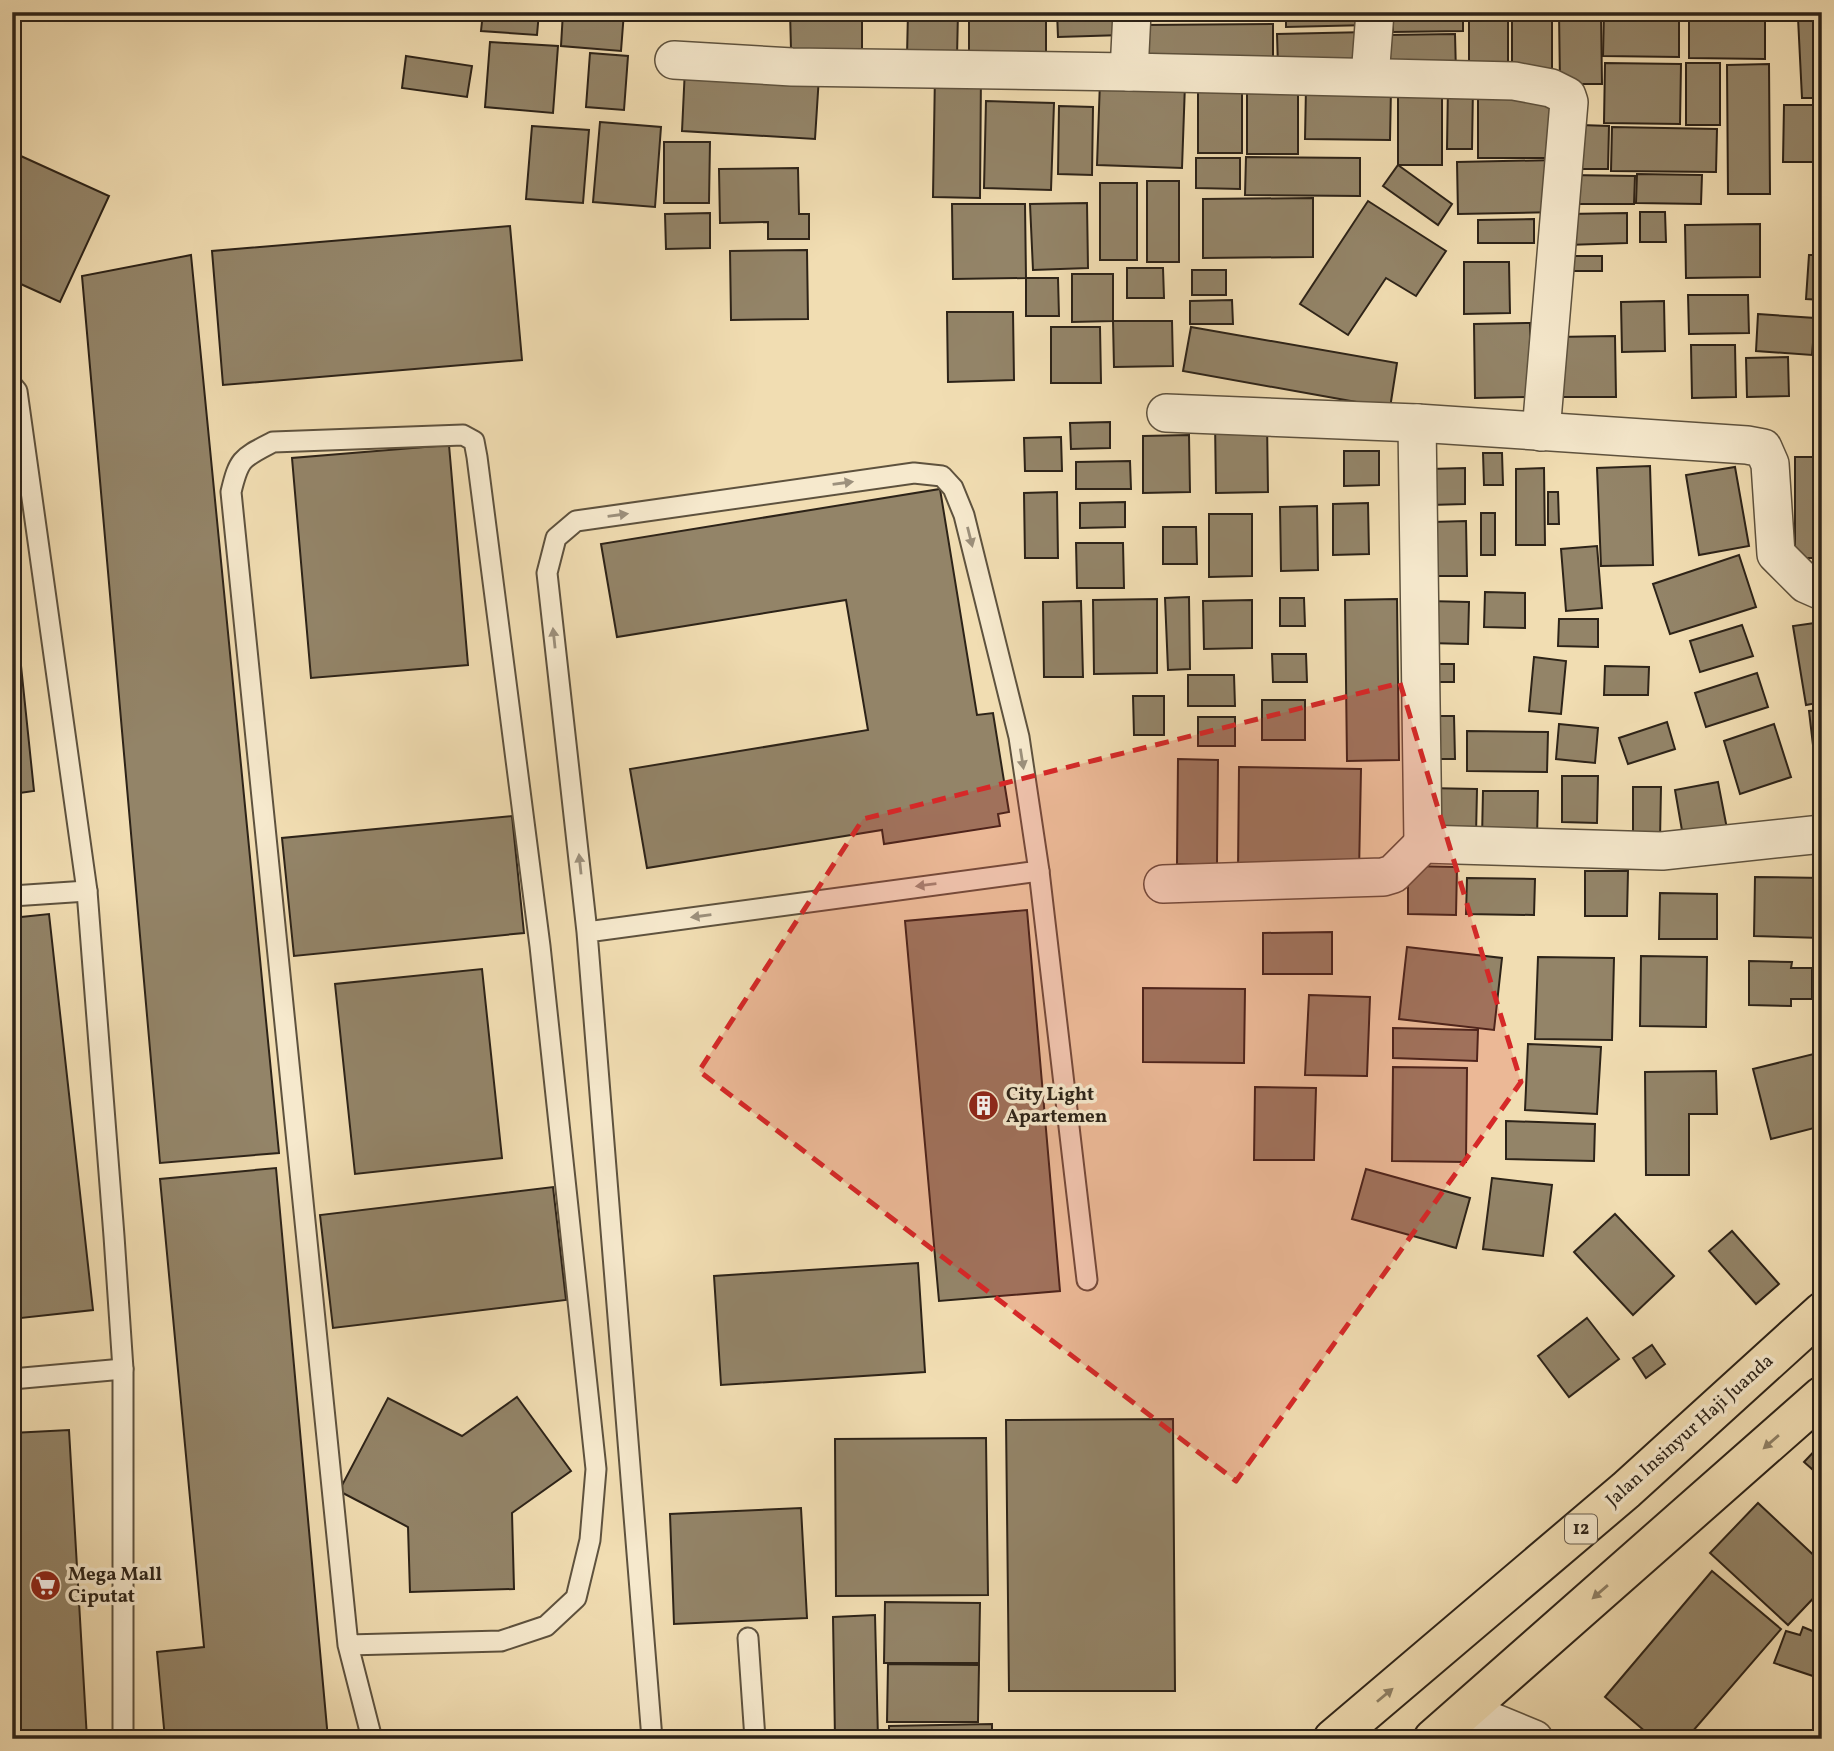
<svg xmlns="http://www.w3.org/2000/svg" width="1834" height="1751" font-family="Vollkorn,serif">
  <rect width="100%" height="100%" fill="#f1ddb2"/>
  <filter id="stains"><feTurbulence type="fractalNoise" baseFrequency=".00286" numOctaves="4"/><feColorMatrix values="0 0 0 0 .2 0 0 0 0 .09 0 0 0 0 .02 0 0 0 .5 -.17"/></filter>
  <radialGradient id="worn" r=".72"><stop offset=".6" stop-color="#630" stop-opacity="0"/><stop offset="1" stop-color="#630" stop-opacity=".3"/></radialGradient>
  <!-- building -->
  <g fill="#938468" stroke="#2d2318" stroke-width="2">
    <path d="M483,12H539L537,35L481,31Z"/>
    <path d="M563,12H624L621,51L561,46Z"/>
    <path d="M790,12H862V49H791Z"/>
    <path d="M908,12H958L957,57L907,56Z"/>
    <rect x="969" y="12" width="77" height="43"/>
    <path d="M1057,12H1123V35L1058,37Z"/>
    <path d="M1166,12H1275V18L1166,19Z"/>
    <path d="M1286,12H1369V25L1286,27Z"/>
    <path d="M1393,12H1463V31L1393,32Z"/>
    <rect x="1469" y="12" width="39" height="63"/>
    <rect x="1512" y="12" width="40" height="61"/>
    <path d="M1559,12H1601L1602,84H1560Z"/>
    <path d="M1604,12H1679V57L1603,56Z"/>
    <path d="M1689,12H1765V59L1689,58Z"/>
    <path d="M1822,17V98H1802L1798,18Z"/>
    <path d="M1273,24V69H1144L1143,25Z"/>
    <path d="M1368,32V65L1278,67L1277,34Z"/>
    <path d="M1455,34L1456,73L1386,74V35Z"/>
    <path d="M490,42L558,46L553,113L485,107Z"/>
    <path d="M590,53L628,56L624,110L586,107Z"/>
    <path d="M406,56L472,66L467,97L402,88Z"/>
    <path d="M1605,63L1681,64L1680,124L1604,123Z"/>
    <rect x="1686" y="63" width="34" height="62"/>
    <path d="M1769,64L1770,194H1728L1727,65Z"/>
    <path d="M685,68L819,76L815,139L682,131Z"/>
    <path d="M935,72H981L980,198L933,197Z"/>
    <rect x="1247" y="77" width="51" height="77"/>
    <rect x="1198" y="80" width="44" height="73"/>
    <path d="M1100,81L1185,84L1182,168L1097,165Z"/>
    <rect x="1398" y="84" width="44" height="81"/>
    <path d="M1448,85L1473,86L1472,149H1447Z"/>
    <path d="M1306,87L1391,88L1390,140L1305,139Z"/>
    <rect x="1478" y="95" width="81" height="63"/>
    <path d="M986,101L1054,103L1051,190L984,188Z"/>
    <path d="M1784,105H1822V162H1783Z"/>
    <path d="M1059,106L1093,107L1092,175L1058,174Z"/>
    <path d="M600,122L661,127L655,207L593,202Z"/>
    <path d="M1581,125L1609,126L1608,169H1580Z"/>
    <path d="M532,126L589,130L583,203L526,199Z"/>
    <path d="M1612,127L1717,129L1716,172L1611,171Z"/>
    <path d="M664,142H710L709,203H664Z"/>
    <path d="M12,152L109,196L60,302L12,280Z"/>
    <path d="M1246,157L1360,158V196L1245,195Z"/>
    <path d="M1196,158H1240V189L1196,188Z"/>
    <path d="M1556,160L1558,212L1458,214L1457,162Z"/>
    <path d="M1398,165L1452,204L1438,225L1383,186Z"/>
    <path d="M798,168L799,214H809V239H768V222L720,223L719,169Z"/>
    <path d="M1637,174L1702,175L1701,204L1636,203Z"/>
    <path d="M1569,175L1635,176L1634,204H1568Z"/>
    <rect x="1147" y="181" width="32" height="81"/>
    <rect x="1100" y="183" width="37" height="77"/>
    <path d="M1313,198V257L1203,258V199Z"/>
    <path d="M1368,201L1446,251L1416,296L1386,278L1348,335L1300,304Z"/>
    <path d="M1087,203L1088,268L1033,270L1030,204Z"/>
    <path d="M952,204H1025L1026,278L953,279Z"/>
    <path d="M1640,212H1665L1666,242H1640Z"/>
    <path d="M710,213V248L666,249L665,214Z"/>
    <path d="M1627,213V243L1567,245V214Z"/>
    <path d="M1534,219V243H1478V220Z"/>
    <path d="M1760,224V277L1686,278L1685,225Z"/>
    <path d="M510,226L522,360L223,385L212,251Z"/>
    <path d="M807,250L808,319L731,320L730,251Z"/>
    <path d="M191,255L279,1153L160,1163L82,276Z"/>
    <path d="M1809,255H1822V300L1806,299Z"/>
    <rect x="1573" y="256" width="29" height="15"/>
    <path d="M1464,262H1509L1510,313L1464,314Z"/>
    <path d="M1127,268H1163L1164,298H1127Z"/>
    <rect x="1192" y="270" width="34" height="25"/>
    <path d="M1072,274H1113V321L1072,322Z"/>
    <path d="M1026,278H1058L1059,316H1026Z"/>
    <path d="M1688,295H1748L1749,333L1689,334Z"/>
    <path d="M1232,300L1233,324H1190V301Z"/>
    <path d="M1664,301L1665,351L1622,352L1621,302Z"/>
    <path d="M947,312H1013L1014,380L948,382Z"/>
    <path d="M1758,314L1815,318L1812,355L1756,351Z"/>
    <path d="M1113,321H1172L1173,366L1114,367Z"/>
    <path d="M1530,323L1531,397L1475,398L1474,324Z"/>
    <path d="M1051,327H1100L1101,383H1051Z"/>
    <path d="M1191,327L1397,363L1390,408L1183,371Z"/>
    <path d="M1615,336L1616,397H1556L1555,337Z"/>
    <path d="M1691,345H1735L1736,397L1692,398Z"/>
    <path d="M1788,357L1789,396L1747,397L1746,358Z"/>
    <path d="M1215,421H1267L1268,492L1216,493Z"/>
    <path d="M1110,422V448L1071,449L1070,423Z"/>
    <path d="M1189,435L1190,492L1143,493V436Z"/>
    <path d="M1061,437L1062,471H1025L1024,438Z"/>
    <path d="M449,445L468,665L311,678L292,458Z"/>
    <path d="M1344,451H1379V485L1344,486Z"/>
    <path d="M1483,453H1502L1503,485H1484Z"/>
    <rect x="1795" y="457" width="27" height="101"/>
    <path d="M1130,461L1131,489H1076V462Z"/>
    <path d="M1650,466L1653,565L1601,566L1597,468Z"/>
    <path d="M1735,467L1749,546L1699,555L1686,475Z"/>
    <path d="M1465,468V504L1430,505V469Z"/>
    <path d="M1544,468L1545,545H1516V469Z"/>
    <path d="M940,489L977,715L993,713L1009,812L998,814L1000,826L884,844L882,830L647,868L630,769L868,730L846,600L617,637L601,544Z"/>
    <path d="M1057,492L1058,558H1025L1024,493Z"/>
    <path d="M1548,492H1558L1559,524H1548Z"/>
    <path d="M1125,502V527L1080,528V503Z"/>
    <path d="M1368,503L1369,554L1333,555V504Z"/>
    <path d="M1317,506L1318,570L1281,571L1280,507Z"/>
    <rect x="1481" y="513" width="14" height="42"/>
    <path d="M1209,514H1252V576L1209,577Z"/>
    <path d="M1466,521L1467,576H1432V522Z"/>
    <path d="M1163,527H1196L1197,564H1163Z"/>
    <path d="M1076,543H1123L1124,588H1077Z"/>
    <path d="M1597,546L1602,608L1566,611L1561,549Z"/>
    <path d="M1739,555L1756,607L1670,634L1653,584Z"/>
    <path d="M12,579L34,791L12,794Z"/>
    <path d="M1485,592L1525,593V628L1484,627Z"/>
    <path d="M1189,597L1190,669L1168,670L1165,598Z"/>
    <path d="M1280,598H1304L1305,626H1280Z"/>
    <path d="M1157,599V673L1094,674L1093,600Z"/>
    <path d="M1397,599L1399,760L1347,761L1345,600Z"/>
    <path d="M1252,600V648L1204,649L1203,601Z"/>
    <path d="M1081,601L1083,677H1044L1043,602Z"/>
    <path d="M1428,601L1469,602L1468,644L1428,643Z"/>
    <path d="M1559,619H1598V647L1558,646Z"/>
    <path d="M1822,622V702L1806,705L1793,626Z"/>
    <path d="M1742,625L1753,656L1700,672L1690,641Z"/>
    <path d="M1272,654H1306L1307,682H1273Z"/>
    <path d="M1534,657L1566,661L1561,714L1529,711Z"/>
    <rect x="1428" y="664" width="26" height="18"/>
    <path d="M1605,666L1649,667L1648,695H1604Z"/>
    <path d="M1757,673L1768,707L1706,727L1695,693Z"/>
    <path d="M1188,675H1234L1235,706H1188Z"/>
    <path d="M1133,696H1164V735H1134Z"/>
    <rect x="1262" y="700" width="43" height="40"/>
    <path d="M1822,710V804L1820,805L1809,711Z"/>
    <path d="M1435,716H1454L1455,759H1435Z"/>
    <rect x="1198" y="717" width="37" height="29"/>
    <path d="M1667,722L1675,749L1628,764L1619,738Z"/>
    <path d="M1559,724L1598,728L1595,763L1556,759Z"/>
    <path d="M1774,724L1791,777L1740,794L1724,741Z"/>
    <path d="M1467,731L1548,732L1547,772L1467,771Z"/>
    <path d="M1178,759L1218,760L1217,865L1177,864Z"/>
    <path d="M1239,767L1361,769L1359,873L1238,872Z"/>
    <path d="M1562,776H1598L1597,823L1562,822Z"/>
    <path d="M1718,782L1728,834L1684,842L1675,790Z"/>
    <path d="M1633,787H1661L1660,841L1633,840Z"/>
    <path d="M1427,788L1477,789L1476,835L1426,834Z"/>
    <path d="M1483,791H1538L1537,840L1482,839Z"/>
    <path d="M512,816L524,933L294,956L282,838Z"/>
    <path d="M1408,866L1457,867L1456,915L1408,914Z"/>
    <path d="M1585,871H1628L1627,916H1585Z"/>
    <path d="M1755,877L1822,878V938L1754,936Z"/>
    <path d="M1467,878L1535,879L1534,915L1466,914Z"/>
    <path d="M1660,893L1717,894V939H1659Z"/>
    <path d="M1027,910L1060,1291L939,1301L905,921Z"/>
    <path d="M49,914L93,1310L12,1319V918Z"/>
    <path d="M1332,932V974H1263V933Z"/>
    <rect x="1819" y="944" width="3" height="52"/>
    <path d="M1407,947L1502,958L1494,1030L1399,1019Z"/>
    <path d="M1641,956L1707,957L1706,1027L1640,1026Z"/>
    <path d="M1538,957L1614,958L1612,1040L1535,1039Z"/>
    <path d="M1749,961L1792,962L1791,968H1812V999H1791V1006L1749,1005Z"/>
    <path d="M482,969L502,1158L355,1174L335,984Z"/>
    <path d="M1143,988L1245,989L1244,1063L1143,1062Z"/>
    <path d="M1309,995L1370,997L1367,1076L1305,1075Z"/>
    <path d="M1393,1028L1478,1030L1477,1061L1393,1058Z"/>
    <path d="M1528,1044L1601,1047L1597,1114L1525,1110Z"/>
    <path d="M1822,1052V1126L1771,1139L1753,1069Z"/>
    <path d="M1393,1067L1467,1068L1466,1162L1392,1161Z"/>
    <path d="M1716,1071L1717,1114H1689V1175H1646L1645,1072Z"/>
    <path d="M1255,1087L1316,1088L1314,1160H1254Z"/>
    <path d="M1506,1121L1595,1124L1594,1161L1506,1159Z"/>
    <path d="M276,1168L328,1739H165L157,1652L204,1647L160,1179Z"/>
    <path d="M1366,1169L1470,1198L1456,1248L1352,1219Z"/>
    <path d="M1492,1178L1552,1185L1543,1256L1483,1249Z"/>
    <path d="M553,1187L566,1300L333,1328L320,1215Z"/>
    <path d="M1615,1214L1674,1276L1633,1315L1574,1252Z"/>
    <path d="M1732,1231L1779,1284L1756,1304L1709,1251Z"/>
    <path d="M918,1263L925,1372L721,1385L714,1276Z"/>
    <path d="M1587,1318L1619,1359L1569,1397L1538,1356Z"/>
    <path d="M1652,1345L1665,1364L1646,1378L1633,1358Z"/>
    <path d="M517,1397L571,1471L512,1513L514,1589L410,1592L408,1527L339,1491L388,1398L462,1436Z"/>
    <path d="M1173,1419L1175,1691H1009L1006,1420Z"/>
    <path d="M69,1430L87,1739H12V1433Z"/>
    <path d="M986,1438L988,1595L836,1596L835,1439Z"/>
    <path d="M1822,1443V1478L1804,1462Z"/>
    <path d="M1758,1503L1822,1563V1589L1788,1625L1710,1553Z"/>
    <path d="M801,1508L807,1618L674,1624L670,1514Z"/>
    <path d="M1712,1571L1781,1629L1686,1739H1654L1605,1697Z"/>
    <path d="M885,1602L980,1603L979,1663H884Z"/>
    <path d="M875,1615L878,1739H835L833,1617Z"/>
    <path d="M1803,1627L1822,1635V1679L1774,1663L1786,1631L1800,1635Z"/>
    <path d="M888,1664L979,1665L978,1722H887Z"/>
    <path d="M992,1724V1739H889V1726Z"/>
  </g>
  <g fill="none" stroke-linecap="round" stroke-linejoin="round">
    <defs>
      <g id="lane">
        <path d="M12,385L17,391L87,891L114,1236L123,1369V1739"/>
        <path d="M1039,871L1087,1280"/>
        <path d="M12,896L87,891"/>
        <path d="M587,932L1039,871L1019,737L964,515L953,488L942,476L914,473L576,521L556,538L547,573L587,932L652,1739"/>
        <path d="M12,1379L123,1369"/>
        <path d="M748,1638L755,1739"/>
        <path d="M348,1645L501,1641L546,1626L576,1598L590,1540L596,1469L540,946L477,457L474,441L463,435L273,442C242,458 239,458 231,492L348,1645L372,1739"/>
      </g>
      <g id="street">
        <path d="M674,60L792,67L1129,72L1132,12"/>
        <path d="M1129,72L1514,81L1551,88L1567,96L1569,102L1541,432"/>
        <path d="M1370,77L1375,12"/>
        <path d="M1166,413L1417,423L1747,445L1763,448L1770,464L1776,554L1806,584L1822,591"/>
        <path d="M1417,423L1423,844"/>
        <path d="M1163,884L1383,877L1393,874L1423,844L1662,851L1822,834"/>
        <path d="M1466,1711L1534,1739"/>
      </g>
      <g id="highway">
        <path d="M1333,1739L1626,1490L1822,1312"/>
        <path d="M1433,1739L1822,1396"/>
      </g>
    </defs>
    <!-- lane casing -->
    <use href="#lane" stroke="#5e523e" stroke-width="23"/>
    <!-- street casing -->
    <use href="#street" stroke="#5e523e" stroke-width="40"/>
    <!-- highway casing -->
    <use href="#highway" stroke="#2d2318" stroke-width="42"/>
    <!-- lane -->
    <use href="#lane" stroke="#f6e9cd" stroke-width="19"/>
    <!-- street -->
    <use href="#street" stroke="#f6e9cd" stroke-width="37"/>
    <!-- highway -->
    <use href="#highway" stroke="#f1ddb2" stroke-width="38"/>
  </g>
  <!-- one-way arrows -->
  <defs><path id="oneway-solid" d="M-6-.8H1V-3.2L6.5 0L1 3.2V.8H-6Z" transform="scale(1.75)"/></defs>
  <g fill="#9c907c">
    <use href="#oneway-solid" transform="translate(843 483) rotate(-8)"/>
    <use href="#oneway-solid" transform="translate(618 515) rotate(-8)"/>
    <use href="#oneway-solid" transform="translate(970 537) rotate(76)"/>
    <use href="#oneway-solid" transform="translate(554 638) rotate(-96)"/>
    <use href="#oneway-solid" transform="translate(1022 759) rotate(81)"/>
    <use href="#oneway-solid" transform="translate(580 864) rotate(-96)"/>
    <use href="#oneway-solid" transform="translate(926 885) rotate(173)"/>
    <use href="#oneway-solid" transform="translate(701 916) rotate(172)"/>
  </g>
  <g fill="#8f8065">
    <use href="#oneway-solid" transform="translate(1771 1442) rotate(139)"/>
    <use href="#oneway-solid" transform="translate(1600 1592) rotate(139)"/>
    <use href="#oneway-solid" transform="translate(1385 1695) rotate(-40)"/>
  </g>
  <!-- marked area -->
  <path fill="#d62828" fill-opacity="0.2" stroke="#d62828" stroke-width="5" stroke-dasharray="14 9" stroke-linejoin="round" d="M1400,683L1521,1082L1236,1481L699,1071L863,819Z"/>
  <!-- icons -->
  <defs>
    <symbol id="building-disc" viewBox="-11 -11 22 22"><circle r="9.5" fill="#8f2418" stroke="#f6e9cd"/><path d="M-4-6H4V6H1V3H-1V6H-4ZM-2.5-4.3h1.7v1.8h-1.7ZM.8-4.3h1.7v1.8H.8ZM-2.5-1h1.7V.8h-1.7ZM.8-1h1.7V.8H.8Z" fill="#fff"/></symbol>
    <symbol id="supermarket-disc" viewBox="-11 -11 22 22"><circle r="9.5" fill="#8f2418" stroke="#f6e9cd"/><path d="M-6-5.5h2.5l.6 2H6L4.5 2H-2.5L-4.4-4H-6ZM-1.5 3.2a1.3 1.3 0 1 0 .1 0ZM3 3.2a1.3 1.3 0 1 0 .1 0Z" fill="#fff"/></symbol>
  </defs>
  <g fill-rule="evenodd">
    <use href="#building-disc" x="966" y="1088" width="35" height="35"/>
    <use href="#supermarket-disc" x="28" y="1568" width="35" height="35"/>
  </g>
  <g text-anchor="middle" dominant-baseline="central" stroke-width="7" stroke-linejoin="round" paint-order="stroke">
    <!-- shield labels -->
    <rect fill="#f6e9cd" stroke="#695e4e" stroke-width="2" x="1565" y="1514.5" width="32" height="29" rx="5"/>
    <g font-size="18" font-weight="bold" fill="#2d2318">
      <text x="1581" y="1529">12</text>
    </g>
    <!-- poi labels -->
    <g font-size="19" font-weight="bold" fill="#2d2318" stroke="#f6e9cd" text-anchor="start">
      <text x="1006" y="1095">City Light<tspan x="1006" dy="22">Apartemen</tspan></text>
      <text x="68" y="1575">Mega Mall<tspan x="68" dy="22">Ciputat</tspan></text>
    </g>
    <!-- street labels -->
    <g font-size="19" fill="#2d2318" stroke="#f6e9cd">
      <text transform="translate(1690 1431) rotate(-42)">Jalan Insinyur Haji Juanda</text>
    </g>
  </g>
  <!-- margin -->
  <rect width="1834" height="1751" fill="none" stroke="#f1ddb2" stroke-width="42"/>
  <rect x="14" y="14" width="1806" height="1723" fill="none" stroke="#2d2318" stroke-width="3.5"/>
  <rect x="21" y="21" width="1792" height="1709" fill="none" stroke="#2d2318" stroke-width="2"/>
  <rect width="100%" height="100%" filter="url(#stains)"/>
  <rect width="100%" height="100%" fill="url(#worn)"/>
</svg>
